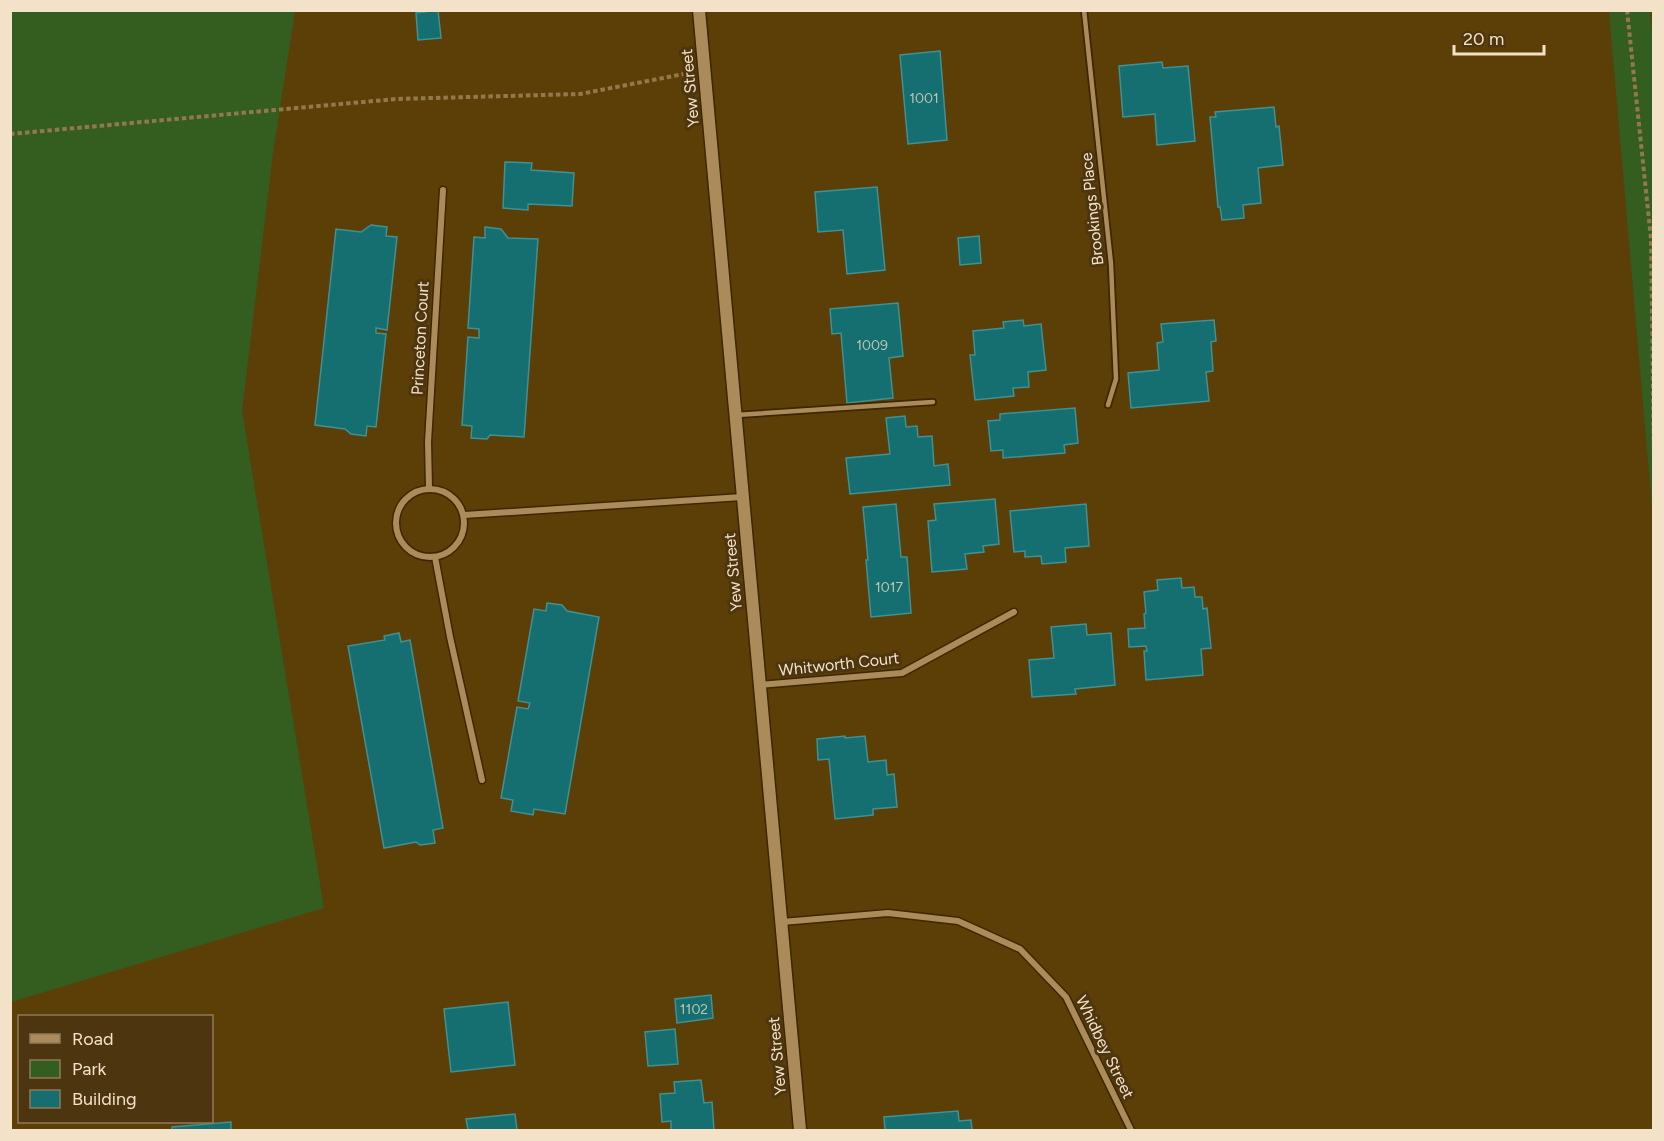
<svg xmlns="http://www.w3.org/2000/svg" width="1664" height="1141" font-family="Figtree,sans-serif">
  <rect width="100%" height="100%" fill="#5c3f07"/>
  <!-- green -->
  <g fill="#345d20">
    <path d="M11,10L295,11L273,153L242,411L324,908L11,1002Z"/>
    <path d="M1609,11H1650L1654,49L1653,519Z"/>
  </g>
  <!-- building -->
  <g fill="#156e6f" stroke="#419092" stroke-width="1.5">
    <path d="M438,10L441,38L418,40L416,13Z"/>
    <path d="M940,51L947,140L908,144L900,55Z"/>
    <path d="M1162,62L1163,68L1188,66L1195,141L1157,145L1155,114L1123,117L1119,66Z"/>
    <path d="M1274,107L1276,127L1279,126L1283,165L1258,168L1261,203L1243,205L1244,218L1222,220L1220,207H1218L1210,117H1216L1215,112Z"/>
    <path d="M505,162L532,163L531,170L574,173L572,206L528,204V210L503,208Z"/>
    <path d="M877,187L885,270L847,274L843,230L818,232L815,192Z"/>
    <path d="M371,225L387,227L386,236L397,237L387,330L376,328V333L386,334L376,427L367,426L366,436L351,434L345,429L315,425L336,229L361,232Z"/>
    <path d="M485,227L501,229L508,238L538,239L524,437L490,435L487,439L471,438L472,426L462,425L468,337L479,338V329L468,328L474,237L485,238Z"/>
    <path d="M979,236L981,263L960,265L958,238Z"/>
    <path d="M898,303L903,356L889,358L893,398L847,403L841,333L832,334L830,309Z"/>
    <path d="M1023,320L1024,326L1041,324L1046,370L1028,372L1029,387L1013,388L1014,396L975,400L970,355H975L973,331L1004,328L1003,322Z"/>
    <path d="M1214,320L1216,341L1211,342L1213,371L1206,372L1209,401L1131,408L1128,373L1159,370L1157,343L1163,342L1161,324Z"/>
    <path d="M1075,408L1078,443L1064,445L1065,453L1003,458V450L991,451L988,421L1000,420V414Z"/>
    <path d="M905,416L906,427L917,426L918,437L932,436L934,466L948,464L950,485L850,494L846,458L890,454L886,418Z"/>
    <path d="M995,499L999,544L983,546L984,552L965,554L967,569L932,572L928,521L936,520L934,504Z"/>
    <path d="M896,504L901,557H907L911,613L871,617L866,560H868L863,507Z"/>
    <path d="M1086,504L1089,546L1065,548L1066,562L1042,564L1041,556L1025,557V551L1014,552L1010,511Z"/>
    <path d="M1181,578L1182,588L1194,587L1195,597H1202L1203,609L1207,608L1211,648L1201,649L1203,675L1146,680L1144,651H1147L1146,646L1129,647L1128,629L1145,628L1144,614L1146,613L1144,592L1158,590L1157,580Z"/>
    <path d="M547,603L562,605L567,611L599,617L565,814L534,809L533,815L511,811L513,800L501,798L517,707L528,709L530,703L518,701L534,609L546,611Z"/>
    <path d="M1086,624L1087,635L1111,633L1115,685L1075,689L1076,694L1032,697L1029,660L1054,658L1051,627Z"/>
    <path d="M399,633L401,642L410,640L443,828L433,830L435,843L420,845L416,842L384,848L348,646L385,640L384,636Z"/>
    <path d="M845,736V738L865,736L868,762L886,760L887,775L894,774L897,807L873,809V815L835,819L829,759L818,760L817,739Z"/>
    <path d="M711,995L713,1018L677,1023L675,999Z"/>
    <path d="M508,1002L515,1065L451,1072L444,1009Z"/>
    <path d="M675,1029L678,1064L648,1066L645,1032Z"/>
    <path d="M701,1080L704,1103L712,1102L714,1130H720H671V1121L662,1122L660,1094L675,1093L674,1082Z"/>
    <path d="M958,1111L959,1121L971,1120L972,1130H885L884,1117Z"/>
    <path d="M515,1114L517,1130H468L466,1119Z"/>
    <path d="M231,1122V1130H172V1127Z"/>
  </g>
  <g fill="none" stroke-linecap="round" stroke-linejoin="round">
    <defs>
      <g id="lane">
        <path d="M1084,10L1111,264L1116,379L1108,405"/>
        <path d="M736,415L933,402"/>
      </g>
      <g id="street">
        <path d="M429,488L428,442L443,190"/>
        <circle cx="430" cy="523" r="34"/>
        <path d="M464,515L742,497"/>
        <path d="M435,557L450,637L482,780"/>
        <path d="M760,685L902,673L1014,612"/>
        <path d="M782,922L888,913L958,921L1020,949L1066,997L1131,1130"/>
      </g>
      <path id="secondary" d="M699,10L800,1130"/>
    </defs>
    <!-- lane casing -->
    <use href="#lane" stroke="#3d2700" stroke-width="8"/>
    <!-- street casing -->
    <use href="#street" stroke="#3d2700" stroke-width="9"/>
    <!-- secondary casing -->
    <use href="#secondary" stroke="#3d2700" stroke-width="15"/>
    <!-- path -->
    <g stroke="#92794c" stroke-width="4" stroke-dasharray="4.5 3" stroke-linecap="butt">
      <path d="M1627,10L1651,239L1654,462"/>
      <path d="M10,134L396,99L580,94L684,74"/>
    </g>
    <!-- lane -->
    <use href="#lane" stroke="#ac8b5a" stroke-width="4.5"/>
    <!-- street -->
    <use href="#street" stroke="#ac8b5a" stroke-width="6"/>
    <!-- secondary -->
    <use href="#secondary" stroke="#ac8b5a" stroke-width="12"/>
  </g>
  <g text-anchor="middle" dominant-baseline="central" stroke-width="6" stroke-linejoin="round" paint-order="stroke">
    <!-- number labels -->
    <g font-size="14" fill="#bcc4b2">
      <text x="924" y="98">1001</text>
      <text x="872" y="345">1009</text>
      <text x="889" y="587">1017</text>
      <text x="694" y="1009">1102</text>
    </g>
    <!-- street labels -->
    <g font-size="16" fill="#f3e1c8" stroke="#4d360f">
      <text transform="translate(690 88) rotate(-95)">Yew Street</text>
      <text transform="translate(1092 209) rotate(-96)">Brookings Place</text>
      <text transform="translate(420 338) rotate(-87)">Princeton Court</text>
      <text transform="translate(733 572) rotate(-95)">Yew Street</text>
      <text transform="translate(839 664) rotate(-6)">Whitworth Court</text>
      <text transform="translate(1105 1047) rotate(64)">Whidbey Street</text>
      <text transform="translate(777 1056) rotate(-95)">Yew Street</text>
    </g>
  </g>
  <!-- border -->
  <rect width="1664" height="1141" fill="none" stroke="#f3e1c8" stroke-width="24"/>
  <!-- legend -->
  <rect x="18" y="1015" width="195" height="108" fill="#4d360f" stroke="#8f7a59" stroke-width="1.5"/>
  <rect x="30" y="1034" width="30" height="9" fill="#ac8b5a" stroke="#8f7a59" stroke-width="1.5"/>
  <text x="72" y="1045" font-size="18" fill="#f3e1c8">Road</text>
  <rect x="30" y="1060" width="30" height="18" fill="#345d20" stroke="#8f7a59" stroke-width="1.5"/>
  <text x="72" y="1075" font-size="18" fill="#f3e1c8">Park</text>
  <rect x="30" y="1090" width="30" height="18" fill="#156e6f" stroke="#8f7a59" stroke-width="1.5"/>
  <text x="72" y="1105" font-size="18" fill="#f3e1c8">Building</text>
  <!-- scale -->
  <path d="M1454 45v9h90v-9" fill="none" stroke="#f3e1c8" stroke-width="3"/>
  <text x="1463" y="45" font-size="18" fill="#f3e1c8" stroke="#4d360f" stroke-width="4.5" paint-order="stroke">20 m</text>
</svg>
